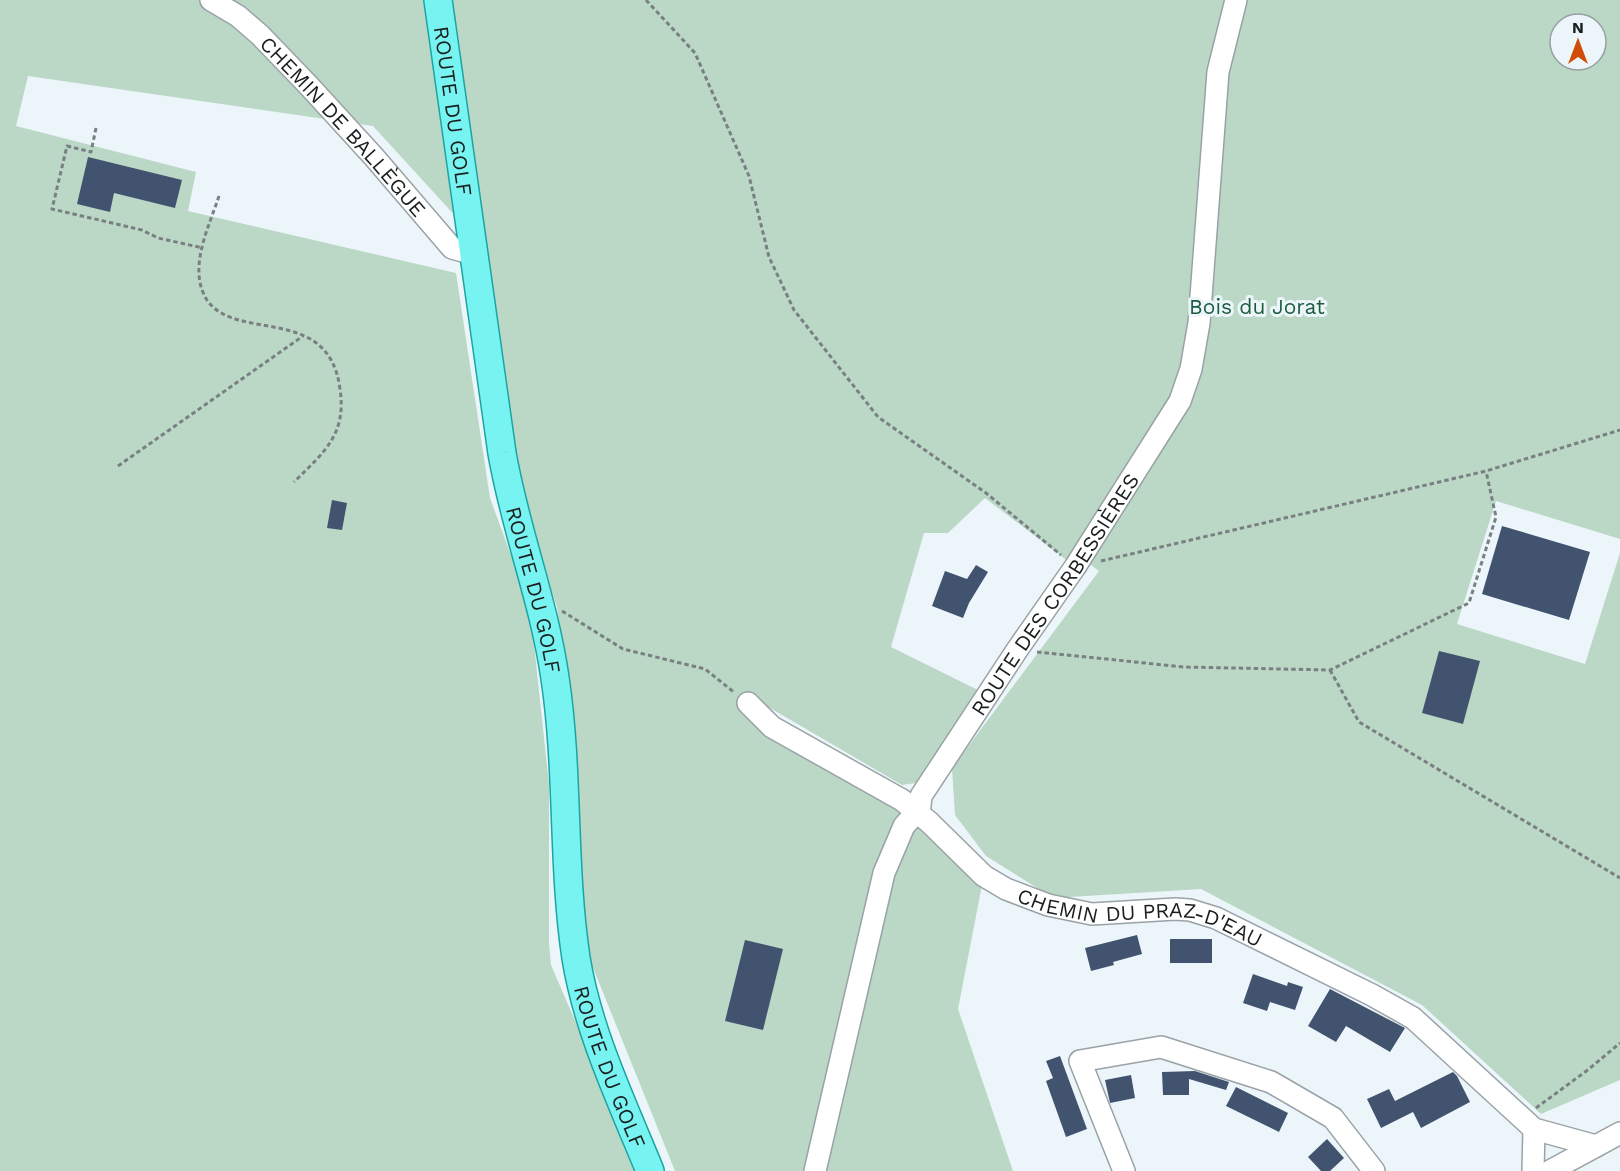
<svg xmlns="http://www.w3.org/2000/svg" width="1620" height="1171" font-family="'Work Sans',sans-serif">
  <rect width="100%" height="100%" fill="#ecf6fa"/>
  <!-- green -->
  <path fill="#bbd8c6" fill-rule="evenodd" d="M0,0H1620V539L1496,501L1457,624L1585,664L1620,553V1080L1541,1114L1422,1005L1201,889L1053,898L986,856L955,815L952,768L1099,571L1075,553L1069,562L985,498L948,533H924L891,647L980,691L922,782L902,785L770,708L762,728L914,820L982,885L958,1009L1013,1171H675L583,943L579,783L557,607L518,492L480,243L373,126L28,76L16,126L196,172L188,211L456,273L490,498L530,607L549,784V943L551,965L640,1171H0ZM1560,24H1596V60H1560Z"/>
  <!-- building -->
  <g fill="#425370">
    <path d="M88,157L182,180L175,208L114,193L110,212L77,204Z"/>
    <path d="M332,500L347,503L342,530L327,528Z"/>
    <path d="M1502,526L1590,552L1569,620L1482,594Z"/>
    <path d="M976,565L988,572L969,603L963,618L932,606L945,571L967,579Z"/>
    <path d="M1439,651L1480,661L1463,724L1422,713Z"/>
    <path d="M1137,935L1142,954L1113,962L1114,965L1091,971L1085,948Z"/>
    <rect x="1170" y="939" width="42" height="24"/>
    <path d="M745,940L783,949L763,1030L725,1021Z"/>
    <path d="M1253,974L1287,986L1288,982L1303,987L1295,1010L1270,1002L1267,1011L1243,1003Z"/>
    <path d="M1330,989L1405,1028L1390,1052L1346,1026L1336,1042L1308,1026Z"/>
    <path d="M1060,1056L1087,1129L1066,1137L1046,1081L1053,1078L1046,1061Z"/>
    <path d="M1195,1071L1229,1082L1226,1090L1189,1079V1095H1163L1162,1072Z"/>
    <path d="M1453,1072L1457,1076L1470,1102L1421,1128L1413,1112L1381,1128L1367,1099L1389,1089L1395,1101Z"/>
    <path d="M1131,1075L1135,1098L1110,1103L1105,1080Z"/>
    <path d="M1236,1087L1288,1113L1279,1132L1226,1106Z"/>
    <path d="M1327,1139L1344,1158L1330,1171H1321L1308,1157Z"/>
  </g>
  <g fill="none" stroke-linecap="round" stroke-linejoin="round">
    <defs>
      <g id="minor">
        <path id="s1" d="M211,0L238,16L260,35L310,87L374,157L452,248L474,254"/>
        <path id="s2" d="M748,703L772,727L902,800L929,822L984,876L1006,889L1048,905L1092,914L1175,909L1190,910L1216,918L1372,995L1413,1018L1534,1129L1596,1146"/>
        <path id="s3" d="M919,815L921,796L1017,650L1075,567L1180,401L1191,369L1199,323L1218,72L1236,0"/>
        <path d="M815,1171L884,873L904,826L912,817L919,815"/>
        <path d="M1124,1171L1080,1061L1161,1047L1271,1082L1333,1118L1374,1171"/>
        <path d="M1533,1171L1534,1129"/>
        <path d="M1550,1171L1620,1133"/>
      </g>
      <g id="major">
        <path id="s4" d="M438,0L502,453C515,529 544,601 555,678C569,771 562,865 576,958C588,1032 622,1102 650,1171"/>
      </g>
    </defs>
    <!-- minor casing -->
    <use href="#minor" stroke="#99a2a6" stroke-width="24"/>
    <!-- major casing -->
    <use href="#major" stroke="#1ba4a2" stroke-width="30"/>
    <!-- path -->
    <g stroke="#798083" stroke-width="3" stroke-dasharray="4.5 3" stroke-linecap="butt">
      <path d="M646,0L695,53L749,176L769,257L794,310L878,417L986,493L1061,555"/>
      <path d="M96,128L91,152L67,146L52,209L142,230L158,238L203,248"/>
      <path d="M219,196C209,227 187,269 207,300C236,343 329,303 340,389C347,435 323,453 294,482"/>
      <path d="M118,466L303,336"/>
      <path d="M1101,561L1486,471L1620,430"/>
      <path d="M562,611L623,649L705,669L735,693"/>
      <path d="M1037,652L1184,667L1330,670L1469,603L1496,517L1486,471"/>
      <path d="M1330,670L1359,722L1620,878"/>
      <path d="M1536,1108L1589,1069L1620,1043"/>
    </g>
    <!-- minor -->
    <use href="#minor" stroke="#fff" stroke-width="21"/>
    <!-- major -->
    <use href="#major" stroke="#77f4f1" stroke-width="27"/>
  </g>
  <g text-anchor="middle" dominant-baseline="central" stroke-width="6" stroke-linejoin="round" paint-order="stroke">
    <!-- street labels -->
    <g font-size="21" fill="#1a1e1f" stroke="#ecf6fa">
      <text stroke="none"><textPath href="#s4" startOffset="112">ROUTE DU GOLF</textPath></text>
      <text stroke="none"><textPath href="#s1" startOffset="184">CHEMIN DE BALLÈGUE</textPath></text>
      <text stroke="none"><textPath href="#s4" startOffset="598">ROUTE DU GOLF</textPath></text>
      <text stroke="none"><textPath href="#s3" startOffset="261">ROUTE DES CORBESSIÈRES</textPath></text>
      <text stroke="none"><textPath href="#s2" startOffset="460">CHEMIN DU PRAZ-D'EAU</textPath></text>
      <text stroke="none"><textPath href="#s4" startOffset="1084">ROUTE DU GOLF</textPath></text>
    </g>
    <!-- park labels -->
    <g font-size="21" fill="#1d5c3c" stroke="#ecf6fa">
      <text x="1257" y="306">Bois du Jorat</text>
    </g>
  </g>
  <!-- north arrow -->
  <g transform="translate(1578 42)"><circle r="28" fill="#ecf6fa" stroke="#98a0a2" stroke-width="1.5"/>
  <path d="M0-4.5L10 22L0 15L-10 22Z" fill="#d14d07"/>
  <text y="-9" font-size="16" font-weight="bold" text-anchor="middle" fill="#1a1e1f">N</text>
  </g>
</svg>
